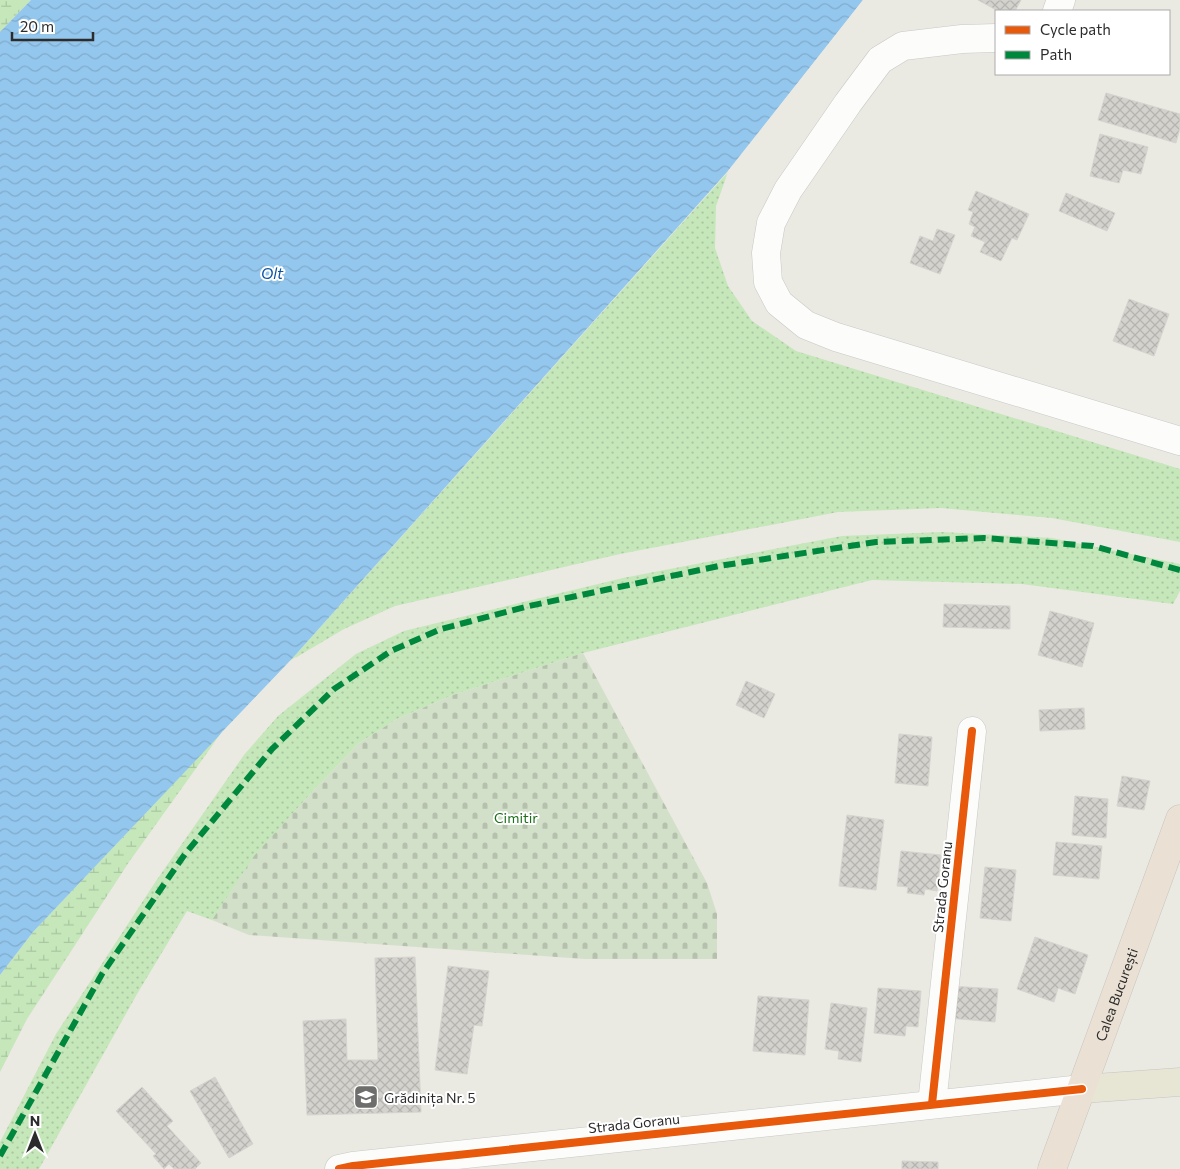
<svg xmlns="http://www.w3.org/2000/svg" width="1180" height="1169" font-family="Commissioner,sans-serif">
  <defs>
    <pattern id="grass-dots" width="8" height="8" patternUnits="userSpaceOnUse" patternTransform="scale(1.25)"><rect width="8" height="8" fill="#c5e7ba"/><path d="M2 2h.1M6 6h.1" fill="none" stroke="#a9c6a0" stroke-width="1.8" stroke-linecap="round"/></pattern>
    <pattern id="wetland-marsh" width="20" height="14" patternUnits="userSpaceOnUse" patternTransform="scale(1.25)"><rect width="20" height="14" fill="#c5e7ba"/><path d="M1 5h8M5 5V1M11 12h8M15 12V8" fill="none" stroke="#a9c6a0"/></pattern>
    <pattern id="cemetery-stones" width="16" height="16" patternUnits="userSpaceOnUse" patternTransform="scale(1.25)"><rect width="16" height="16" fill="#d3e0c9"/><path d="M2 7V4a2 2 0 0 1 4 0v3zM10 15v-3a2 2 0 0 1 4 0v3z" fill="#b5c0ad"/></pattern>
    <pattern id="water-waves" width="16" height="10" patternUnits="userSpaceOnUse" patternTransform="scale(1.25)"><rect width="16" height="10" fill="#94c7ee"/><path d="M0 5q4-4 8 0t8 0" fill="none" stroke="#80abcc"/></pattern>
    <pattern id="building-cross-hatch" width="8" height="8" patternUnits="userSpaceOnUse" patternTransform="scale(1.25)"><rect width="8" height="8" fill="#d3d2cd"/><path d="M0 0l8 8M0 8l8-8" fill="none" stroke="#b5b4b0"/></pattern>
  </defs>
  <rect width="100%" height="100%" fill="#eae9e2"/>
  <!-- grass -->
  <g fill="url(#grass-dots)">
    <path d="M728,172L716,206L715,248L728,286L752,321L796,351L1180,469V542L1052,518L941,508L838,512L620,554L395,606L344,629L290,661Z"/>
    <path d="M943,532L1052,538L1180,564V591L1173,604L1022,584L872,580L583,653L453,695L397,719L359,743L313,791L255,856L212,920L187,911L137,994L39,1169H0V1142L56,1034L156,881L244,755L278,716L356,654L404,631L623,578L842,536Z"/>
  </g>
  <!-- wetland -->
  <g fill="url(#wetland-marsh)">
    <path d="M0,0H31L0,32Z"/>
    <path d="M222,732L129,862L27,1019L0,1072V975L33,932Z"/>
  </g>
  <!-- cemetery -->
  <path fill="url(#cemetery-stones)" d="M583,653L707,883L717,914V959H585L249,935L212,920L254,856L313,791L359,743L397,719L453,695Z"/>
  <!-- water -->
  <path fill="url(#water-waves)" d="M31,0H863L727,172L290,661L33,932L0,975V32Z"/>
  <!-- pier -->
  <g fill="#eae9e2">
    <path d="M863,0H865V2L725,178L728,172Z"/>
    <path d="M297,656L292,662L211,747L222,732L290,661Z"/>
  </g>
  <!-- building -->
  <g fill="url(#building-cross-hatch)" stroke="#d5d4ce">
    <path d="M978,0H1021L1015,11H998Z"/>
    <path d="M1106,93L1180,114V128L1176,143L1098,120Z"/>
    <path d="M1100,134L1148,147L1141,174L1123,170L1119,183L1090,176Z"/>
    <path d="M976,191L1029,214L1017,240L1012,238L1001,261L980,252L985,242L971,236L975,227L969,224L973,212L968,210Z"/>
    <path d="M1066,193L1115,213L1107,231L1059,211Z"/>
    <path d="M937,229L955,235L940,274L910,263L920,236L933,241Z"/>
    <path d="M1129,299L1169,314L1154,356L1113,341Z"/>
    <path d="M944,604L1010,606V629L943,627Z"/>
    <path d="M1050,611L1094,623L1082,667L1038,655Z"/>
    <path d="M746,681L775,694L764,718L736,705Z"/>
    <path d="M1084,708L1085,729L1040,731L1039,710Z"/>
    <path d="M899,734L932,737L928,786L895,783Z"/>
    <path d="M1122,776L1150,781L1144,810L1117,806Z"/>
    <path d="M1075,796L1108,799L1106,838L1072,835Z"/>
    <path d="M847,815L884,820L876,890L839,886Z"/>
    <path d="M1056,842L1102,846L1099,879L1053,875Z"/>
    <path d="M901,851L941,855L937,891L925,889L924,895L907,893L908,887L897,886Z"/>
    <path d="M985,867L1016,870L1011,921L980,918Z"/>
    <path d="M1035,937L1088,955L1075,994L1058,988L1054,1002L1017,989Z"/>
    <path d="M415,957L421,1112L307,1115L303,1021L346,1019L347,1060H378L375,958Z"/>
    <path d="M448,966L489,971L482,1026L474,1025L467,1074L435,1070Z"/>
    <path d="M950,986L998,989L995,1022L948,1018Z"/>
    <path d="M878,988L921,991L918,1027L906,1026L905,1036L874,1033Z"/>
    <path d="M758,996L809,1000L805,1055L753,1051Z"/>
    <path d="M831,1003L867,1008L861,1062L838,1059L839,1051L825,1049Z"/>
    <path d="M215,1077L253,1144L229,1158L190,1091Z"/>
    <path d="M142,1087L173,1121L167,1126L201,1163L195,1169H174L169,1164L164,1169L153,1156L156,1154L116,1111Z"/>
    <path d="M902,1161L938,1162V1169H902Z"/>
  </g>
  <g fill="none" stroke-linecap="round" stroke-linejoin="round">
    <defs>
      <g id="minor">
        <path d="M1057,11L1061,0"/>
        <path d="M996,38L962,39L903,46L880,60L848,103L788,190L771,223L766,253L768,282L779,303L806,325L836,337L1180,441"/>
        <path d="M932,1104L972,731"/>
        <path d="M339,1169L353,1166L1082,1089"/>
      </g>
      <path id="major" d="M1082,1089L1180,1082"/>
      <g id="highway">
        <path id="s1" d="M1052,1169L1180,819"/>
      </g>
    </defs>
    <!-- minor casing -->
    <use href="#minor" stroke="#c8c8c7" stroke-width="29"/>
    <!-- major casing -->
    <use href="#major" stroke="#c6c5c2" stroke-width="29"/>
    <!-- highway casing -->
    <use href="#highway" stroke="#c6c5c2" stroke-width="29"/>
    <!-- minor -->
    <use href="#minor" stroke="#fcfcfb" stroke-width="28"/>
    <!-- major -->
    <use href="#major" stroke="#e7e6d4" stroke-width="28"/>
    <!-- highway -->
    <use href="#highway" stroke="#eae1d4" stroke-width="28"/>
    <!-- quiet -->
    <path stroke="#00873e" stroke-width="6" stroke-dasharray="12 6" stroke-linecap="butt" d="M0,1156L102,974L185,854L272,749L334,689L391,651L441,629L529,606L719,566L876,542L984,538L1093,546L1180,570"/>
    <defs>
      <g id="cycleway">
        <path d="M932,1104L972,731"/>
        <path d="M339,1169L353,1166L1082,1089"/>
      </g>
    </defs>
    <!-- cycleway casing -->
    <use href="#cycleway" stroke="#fff" stroke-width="11"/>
    <!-- cycleway -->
    <use href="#cycleway" stroke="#e8590c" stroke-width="8"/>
  </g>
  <!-- icons -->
  <defs>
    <symbol id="school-square" viewBox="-11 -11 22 22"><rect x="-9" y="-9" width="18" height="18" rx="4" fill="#6e6e6c" stroke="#fff"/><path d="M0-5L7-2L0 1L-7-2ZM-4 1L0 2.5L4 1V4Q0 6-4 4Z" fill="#fff"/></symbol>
  </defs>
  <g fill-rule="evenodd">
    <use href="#school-square" x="352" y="1083" width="28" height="28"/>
  </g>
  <g text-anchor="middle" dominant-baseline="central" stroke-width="4" stroke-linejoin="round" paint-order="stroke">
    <!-- park labels -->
    <g font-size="14" fill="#1b6e18" stroke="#fff">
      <text x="516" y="817">Cimitir</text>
    </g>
    <!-- street labels -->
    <g font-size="14" fill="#2c2c2c" stroke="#fff">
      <text transform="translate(942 887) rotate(-84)">Strada Goranu</text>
      <text stroke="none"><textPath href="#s1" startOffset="186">Calea București</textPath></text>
      <text transform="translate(634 1123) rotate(-6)">Strada Goranu</text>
    </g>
    <!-- poi labels -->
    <g font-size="14" fill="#2c2c2c" stroke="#fff" text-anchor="start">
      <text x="384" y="1097">Grădinița Nr. 5</text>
    </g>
    <!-- water labels -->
    <g font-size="15" font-style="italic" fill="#0953a4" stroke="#fff">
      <text x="272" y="273">Olt</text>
    </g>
  </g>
  <!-- legend -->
  <rect x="995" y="10" width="175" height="65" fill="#ffffff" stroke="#ababab"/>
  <rect x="1005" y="26" width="25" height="8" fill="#e8590c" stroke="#ababab"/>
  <text x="1040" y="35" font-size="15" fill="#2c2c2c">Cycle path</text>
  <rect x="1005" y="51" width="25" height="8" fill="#00873e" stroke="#ababab"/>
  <text x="1040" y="60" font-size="15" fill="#2c2c2c">Path</text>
  <!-- north arrow -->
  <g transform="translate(35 1134)" stroke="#ffffff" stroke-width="4" paint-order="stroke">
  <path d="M0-4L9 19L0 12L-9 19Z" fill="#2c2c2c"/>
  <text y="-8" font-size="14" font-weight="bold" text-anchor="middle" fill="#2c2c2c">N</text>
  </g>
  <!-- scale -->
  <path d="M12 32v8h81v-8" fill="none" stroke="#2c2c2c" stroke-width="2.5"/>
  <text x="20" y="32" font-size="15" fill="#2c2c2c" stroke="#ffffff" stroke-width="4" paint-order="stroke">20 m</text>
</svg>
